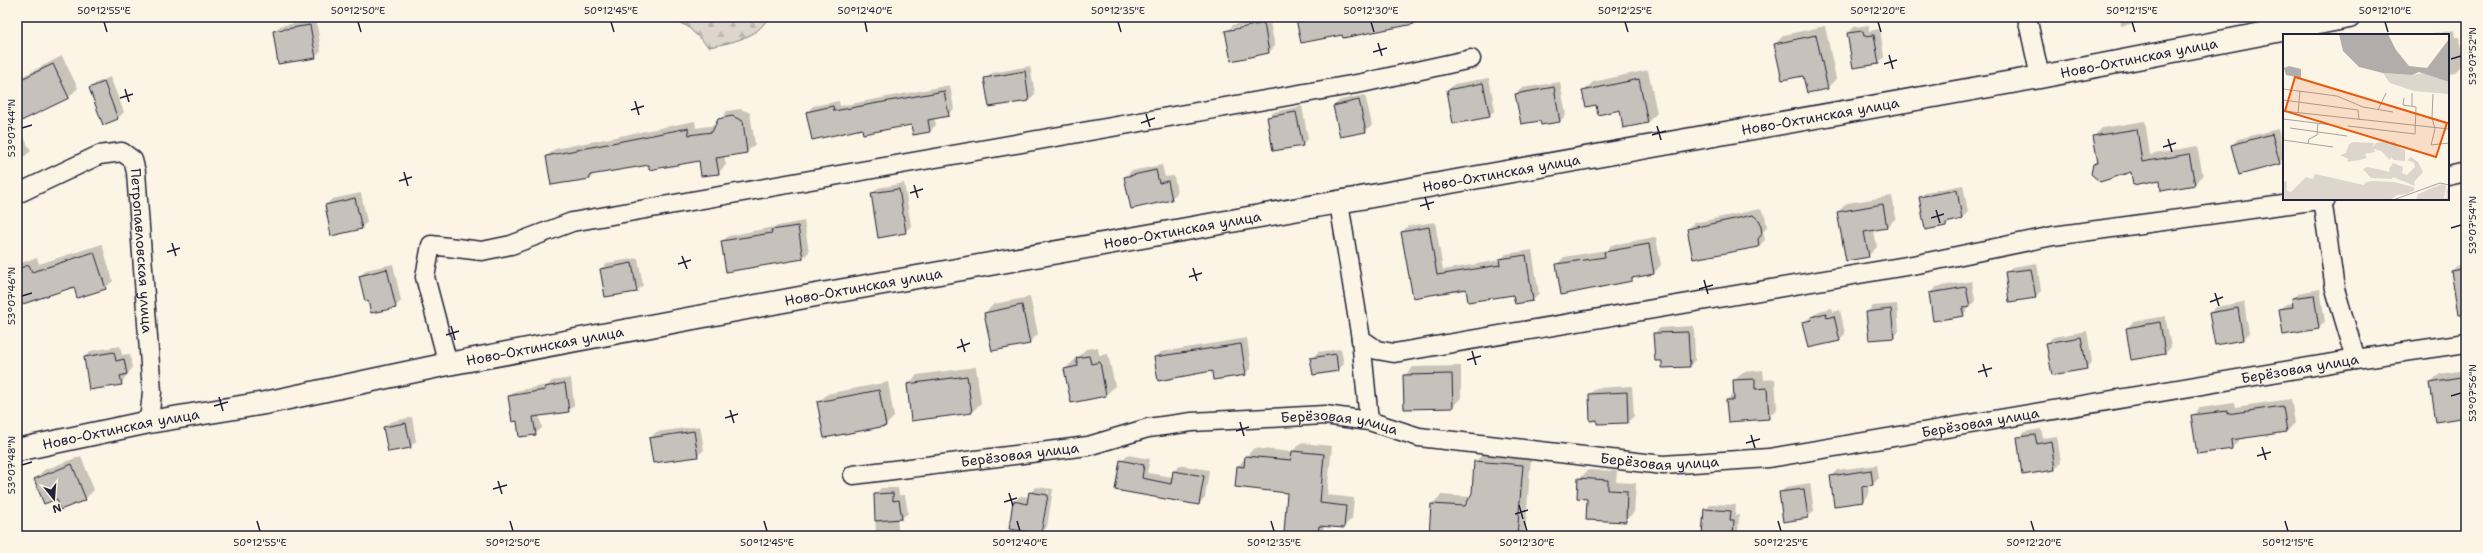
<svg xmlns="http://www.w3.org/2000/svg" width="2483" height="553" font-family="'Shantell Sans',sans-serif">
  <defs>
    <pattern id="forest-firs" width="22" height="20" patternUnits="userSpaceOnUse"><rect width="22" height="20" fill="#dcd6cc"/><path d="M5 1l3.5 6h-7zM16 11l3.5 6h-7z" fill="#bcb7b0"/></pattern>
  </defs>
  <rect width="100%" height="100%" fill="#fcf5e5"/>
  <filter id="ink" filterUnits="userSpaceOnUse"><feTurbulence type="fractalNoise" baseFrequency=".025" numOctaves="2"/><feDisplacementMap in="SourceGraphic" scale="8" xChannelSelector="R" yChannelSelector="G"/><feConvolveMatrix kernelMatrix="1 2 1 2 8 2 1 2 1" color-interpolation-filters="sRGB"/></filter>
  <g filter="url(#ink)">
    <!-- forest -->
    <path fill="url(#forest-firs)" stroke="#7f7c84" d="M665,17H768C759,38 729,43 709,47L687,26Z"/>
    <!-- shadow -->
    <g fill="#0003" fill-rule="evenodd">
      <path d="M2111,17H2144L2136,23L2121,26L2120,19L2112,20Z"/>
      <path d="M1269,18L1275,46L1269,52L1227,31L1233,25ZM1268,21L1269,23L1232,30V28Z"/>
      <path d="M316,19L321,51L315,57L274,32L280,26Z"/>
      <path d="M1869,25V31L1880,29L1884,57L1878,63L1848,33L1854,27Z"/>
      <path d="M1825,26L1836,79L1827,88L1804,75L1775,44L1784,35Z"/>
      <path d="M2454,30L2455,37H2459L2464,64L2455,73L2448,74V35H2429Z"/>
      <path d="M62,56L78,88L69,97L26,117L17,98V79Z"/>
      <path d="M1030,66L1035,94L1029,100L986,79L992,73Z"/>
      <path d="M1648,70L1657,113L1648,122L1624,127L1621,109L1597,104L1584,91L1593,82Z"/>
      <path d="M110,77L124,112L118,118L103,124L90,89L96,83Z"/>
      <path d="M1489,78L1495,110L1489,116L1448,90L1454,84Z"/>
      <path d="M1560,82L1566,115L1560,121L1542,124L1541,120L1516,94L1522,88Z"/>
      <path d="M950,85L954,109L948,115L934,118L936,125L930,131L911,124L863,128L807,112L813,106L839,101L840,106Z"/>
      <path d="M1365,95L1372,125L1366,131L1334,106L1340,100Z"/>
      <path d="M1302,106L1308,139L1302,145L1268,118L1274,112Z"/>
      <path d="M741,109L750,113L755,144L747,152L724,155L726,165L718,173L700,160L649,164L594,173L590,178L547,156L555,149L695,121L696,128L716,125L727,111Z"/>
      <path d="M2145,121L2150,155L2197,146L2203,176L2195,184L2160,179L2132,171L2094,164L2098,160L2094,136L2102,128Z"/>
      <path d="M2278,129L2284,153V158L2279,163L2232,145L2238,139Z"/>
      <path d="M21,132L31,151L17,162V134Z"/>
      <path d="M1162,165L1165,177L1174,176L1177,193L1171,199L1125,177L1131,171Z"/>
      <path d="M904,183L911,226L905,232L872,194L878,188Z"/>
      <path d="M1963,185L1968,212L1962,218L1951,221L1946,225L1920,198L1926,192Z"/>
      <path d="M361,193L367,222L361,228L326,205L332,199Z"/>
      <path d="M1892,196L1896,218L1887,227L1874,230L1877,247L1868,256L1838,212L1847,203Z"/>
      <path d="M1760,209L1765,215L1767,227L1763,232L1765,240L1759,246L1688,229L1694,223Z"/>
      <path d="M804,221L809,252L803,258L722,242L728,236Z"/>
      <path d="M1435,222L1443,270L1500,260L1506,254L1532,250L1539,294L1533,300L1514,294L1466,288L1413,297L1402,232L1408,226Z"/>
      <path d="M1656,237L1661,265L1654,273L1636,276L1632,280L1557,264L1564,257L1607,250L1612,245Z"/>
      <path d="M102,244L113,281L105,288L75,286L17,305V264L37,258L39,264Z"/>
      <path d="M638,258L643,285L637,291L606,296L601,269L607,263Z"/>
      <path d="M2037,263L2041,291L2035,297L2006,273L2012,267Z"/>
      <path d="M393,264L401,301L395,307L369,300L360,276L366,270Z"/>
      <path d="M2466,264V301L2452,271L2458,265Z"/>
      <path d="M1972,281L1975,301L1963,315L1930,293L1936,287Z"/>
      <path d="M2320,289L2325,322L2319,328L2284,334L2280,310L2286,304L2293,303V299L2299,293Z"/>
      <path d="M1030,297L1038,334L1029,343L985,313L994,304Z"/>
      <path d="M2244,302L2249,333L2243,339L2215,344L2210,313L2216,307Z"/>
      <path d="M1897,304L1899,331L1893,337L1867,312L1873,306Z"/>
      <path d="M1832,308L1833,312L1840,310L1845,334L1839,340L1803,323L1819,311Z"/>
      <path d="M2165,316L2171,347L2165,354L2127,328L2133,322Z"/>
      <path d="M1694,326L1695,360L1689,366L1663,360L1654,334L1660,328Z"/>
      <path d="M2087,331L2092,362L2086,368L2047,343L2053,337Z"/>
      <path d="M1247,338L1251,368L1245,374L1213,370L1155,358L1161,352Z"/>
      <path d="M120,346L122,355L130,354L132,368L121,384L85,357L91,351Z"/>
      <path d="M1098,347L1099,355L1108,354L1115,386L1106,395L1065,369L1086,349Z"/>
      <path d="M1341,349L1344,364L1338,370L1312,358L1318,352Z"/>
      <path d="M1461,366V398L1452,407L1404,376L1413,367Z"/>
      <path d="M976,367L981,403L972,412L908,384L917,375Z"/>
      <path d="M1763,370L1764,380L1775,379L1777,409L1768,418L1727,400L1734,393V381L1743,372Z"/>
      <path d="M2466,370V416L2431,383L2440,374Z"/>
      <path d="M571,378L574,405L568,411L539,415L542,428L535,434L517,420L509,397L515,391L548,385L552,381Z"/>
      <path d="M17,382L23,402L17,407Z"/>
      <path d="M888,382L894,417L885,426L818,403L827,394Z"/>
      <path d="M1632,386L1634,416L1628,422L1590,394L1596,388Z"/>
      <path d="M2291,399L2295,423L2287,431L2239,438V441L2231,448L2193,416L2200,408L2234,403L2235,407Z"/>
      <path d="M412,417L416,441L410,447L384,428L390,422Z"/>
      <path d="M700,426L704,450L697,456L650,439L656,432Z"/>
      <path d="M2041,429L2043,438L2057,436L2061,463L2055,469L2023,474L2018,438L2024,432Z"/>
      <path d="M1301,443L1332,446L1327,495L1354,498L1352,519L1343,527L1326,526L1317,535L1289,492L1238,466L1254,448L1292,452Z"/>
      <path d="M1484,453L1531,456L1525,536H1430L1432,504L1441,495L1471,497L1473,494L1475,462Z"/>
      <path d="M1127,455L1150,459L1147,473L1173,477L1174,471L1180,465L1209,470L1205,498L1199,504L1116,489L1121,461Z"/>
      <path d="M81,456L94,490L85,499L35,479L44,470Z"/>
      <path d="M1877,465L1879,478L1873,484L1868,485L1869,495L1863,501L1835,504L1831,476L1837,470Z"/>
      <path d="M1588,470L1617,471L1616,482L1636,483L1634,512L1625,521L1588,498L1579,479Z"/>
      <path d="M1810,483L1814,511L1808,517L1780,493L1786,487Z"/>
      <path d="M1036,487L1053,489L1047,527L1041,533L1014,502L1020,496L1029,497L1030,493ZM1048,490H1049L1043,528H1041Z"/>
      <path d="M881,488H898L899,495H905L908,513L902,518L897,519L899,536H876L875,495Z"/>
      <path d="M1711,504L1736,505L1735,515H1739L1738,536H1703L1705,510Z"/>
      <path d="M1779,529L1781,536H1750L1751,535Z"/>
    </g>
    <!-- building -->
    <g fill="#c6c1bb" stroke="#22223b">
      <path d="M1305,17H1414V24L1343,38L1342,35L1301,43L1296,19Z"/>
      <path d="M1264,23L1269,53L1231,61L1225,31Z"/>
      <path d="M310,25L316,58L278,64L273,31Z"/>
      <path d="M1863,31L1864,36L1874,35L1879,64L1853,68L1847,33Z"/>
      <path d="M1816,35L1828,89L1807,93L1803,76L1782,80L1774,44Z"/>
      <path d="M53,64L69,98L17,123V81Z"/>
      <path d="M1025,71L1029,101L989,107L984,78Z"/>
      <path d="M1639,79L1648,123L1623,128L1620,110L1598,115L1596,105L1586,107L1582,91Z"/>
      <path d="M104,82L118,119L103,125L89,88Z"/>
      <path d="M1483,83L1490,117L1453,124L1447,90Z"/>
      <path d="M1554,87L1560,122L1541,125L1540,121L1521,124L1515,94Z"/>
      <path d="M944,91L949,116L928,120L930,132L913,135L911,125L863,134L862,129L812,140L806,112L833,106L834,111Z"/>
      <path d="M1359,100L1366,132L1340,137L1333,106Z"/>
      <path d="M1296,112L1303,146L1273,151L1267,117Z"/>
      <path d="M732,116L743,121L747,153L716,158L719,174L701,176L699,161L649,170V165L590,175V179L551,185L546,156L688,128L689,135L712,132L718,119Z"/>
      <path d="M2137,129L2142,162L2189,154L2195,185L2161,191L2160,180L2133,185L2131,172L2100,182L2091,174L2093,164L2098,163L2093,136Z"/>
      <path d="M2272,134L2280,164L2239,175L2231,145Z"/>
      <path d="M1156,170L1159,183L1168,181L1172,200L1131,209L1124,177Z"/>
      <path d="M899,189L906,233L878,238L871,193Z"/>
      <path d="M1957,190L1962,219L1946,223V226L1925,230L1919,197Z"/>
      <path d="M355,198L362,229L331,236L325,205Z"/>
      <path d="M1883,204L1887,228L1864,232L1869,257L1846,261L1837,212Z"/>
      <path d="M1753,215L1760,221L1762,234L1758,239L1759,247L1693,259L1687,229Z"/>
      <path d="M798,226L803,259L726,272L721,241L772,233L771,230Z"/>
      <path d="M1429,227L1437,275L1500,265L1499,259L1526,255L1533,301L1515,304L1513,295L1468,302L1466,289L1413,298L1401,232Z"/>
      <path d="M1649,244L1654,274L1632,278V281L1561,295L1556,264L1605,257L1604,252Z"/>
      <path d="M94,252L106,289L77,298L74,287L17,306V269L29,265L32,272Z"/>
      <path d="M632,263L637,292L605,297L600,269Z"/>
      <path d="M2466,268V315H2458L2451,271Z"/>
      <path d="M387,269L396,308L371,313L368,301H365L359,276Z"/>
      <path d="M2031,269L2036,298L2009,302L2005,272Z"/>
      <path d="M1966,287L1970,307L1962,308L1964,316L1933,321L1929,293Z"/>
      <path d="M2314,295L2319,329L2283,335L2279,309L2293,307L2292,298Z"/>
      <path d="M1022,305L1030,344L992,351L984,313Z"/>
      <path d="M2238,308L2243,340L2215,345L2209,313Z"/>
      <path d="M1891,309L1894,338L1869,340L1866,312Z"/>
      <path d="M1826,313L1827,318L1834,316L1840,341L1808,348L1802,322L1812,320L1811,317Z"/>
      <path d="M2160,322L2165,354L2131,360L2126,328Z"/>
      <path d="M1688,332L1690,367L1662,368V361H1655L1653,333Z"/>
      <path d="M2081,337L2087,369L2052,375L2046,343Z"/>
      <path d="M1241,344L1246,375L1213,380L1212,371L1158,381L1154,357Z"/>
      <path d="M114,352L116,361L124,359L127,374L120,376L122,385L89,390L84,357Z"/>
      <path d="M1336,354L1338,371L1313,375L1310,358Z"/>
      <path d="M1089,356L1091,364L1100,362L1106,396L1071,403L1064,369L1078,366L1076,358Z"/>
      <path d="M1452,374L1453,408L1404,409L1403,375Z"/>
      <path d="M967,376L972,413L911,421L907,384Z"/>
      <path d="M2466,377V417L2436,422L2430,383Z"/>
      <path d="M1755,379V389L1767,388L1769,419L1728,422L1726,400H1734L1733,380Z"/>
      <path d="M565,383L569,412L533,417L536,435L519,437L517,421L512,422L508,396L545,390V387Z"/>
      <path d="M879,390L886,426L824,438L817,402Z"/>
      <path d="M1627,392L1628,423L1597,424V420L1590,421L1589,394Z"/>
      <path d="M2283,406L2287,432L2231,440L2232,449L2197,454L2191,415L2227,411V414Z"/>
      <path d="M406,423L411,448L388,452L383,427Z"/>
      <path d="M694,431L698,457L653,463L649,438Z"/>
      <path d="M2035,435L2037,444L2051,441L2055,470L2022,475L2017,437Z"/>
      <path d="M1292,451L1324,454L1320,503L1346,506L1344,528L1319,526L1318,536L1284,533L1287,493L1235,487L1237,466L1244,467L1245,456L1291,460Z"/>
      <path d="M1120,460L1144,465L1142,478L1171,484L1173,471L1204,476L1199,505L1115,490Z"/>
      <path d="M1474,461L1523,465L1517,536H1429L1431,504L1465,506L1472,493Z"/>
      <path d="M72,464L86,500L60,510L57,499L44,504L34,479Z"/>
      <path d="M1871,470L1873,485L1862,487L1863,502L1834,506L1830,476Z"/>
      <path d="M1578,478L1608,480V490L1627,491L1626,522L1586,520L1587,499L1577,498Z"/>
      <path d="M1804,489L1808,518L1783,522L1779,492Z"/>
      <path d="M1029,492L1048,495L1041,534L1009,529L1013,501L1027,504Z"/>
      <path d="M893,493V501L899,500L902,519L875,521L874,494Z"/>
      <path d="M1704,509L1731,511L1730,520H1734L1733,536H1702Z"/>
    </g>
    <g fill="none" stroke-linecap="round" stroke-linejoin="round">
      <defs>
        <g id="street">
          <path d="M2027,17L2040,77"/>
          <path d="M2448,176L2466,172"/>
          <path id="s1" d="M17,194L99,155L122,152L133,160L136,172L152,392L149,422"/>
          <path d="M2322,199L2335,289L2356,359"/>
          <path d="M1339,203L1361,339L1377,350L1394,353L1918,264L2053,236L2326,199"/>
          <path d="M1361,339L1369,421"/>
          <path d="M448,364L425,277L431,245L482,251L511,245L572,222L1362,83L1471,59"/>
          <path id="s2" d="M853,475L1088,446L1148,428L1192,422L1325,415L1369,421L1419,437L1663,465L1769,458L2356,359L2466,343"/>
        </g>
        <g id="secondary">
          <path id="s3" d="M17,450L149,422L265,403L448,364L805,297L2040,77L2349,17"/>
        </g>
      </defs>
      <!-- street casing -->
      <use href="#street" stroke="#22223b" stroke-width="21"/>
      <!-- secondary casing -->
      <use href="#secondary" stroke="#22223b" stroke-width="25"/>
      <!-- street -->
      <use href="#street" stroke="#fcf5e5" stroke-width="18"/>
      <!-- secondary -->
      <use href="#secondary" stroke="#fcf5e5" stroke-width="22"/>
    </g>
  </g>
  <!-- ticks -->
  <path fill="none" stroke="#22223b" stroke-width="1.5" d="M104,22L107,32M358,22L361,32M611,22L614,32M865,22L867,32M1118,22L1121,32M1371,22L1374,32M1625,22L1628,32M1878,22L1881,32M2132,22L2135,32M2385,22L2388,32M1378,43L1382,56M1373,52L1387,48M1889,55L1893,69M2451,59L2461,56M1884,64L1897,60M125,89L129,102M120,98L133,94M635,101L639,115M631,110L644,106M1146,114L1150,127M1141,123L1155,118M1657,126L1661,140M22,128L32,125M1652,135L1666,131M2168,139L2172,152M2163,147L2176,143M404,172L408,186M399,181L412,177M914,185L918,198M910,193L923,189M1425,197L1429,210M1420,206L1434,202M1936,210L1940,223M1931,218L1944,214M2451,228L2461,225M172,243L176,256M167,252L180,248M682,256L687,269M678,264L691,260M1193,268L1197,281M1189,277L1202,273M1704,280L1708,294M1699,289L1713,285M2215,293L2219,306M22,296L32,293M2210,302L2223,297M451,326L455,340M446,335L459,331M961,339L965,352M957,348L970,343M1472,351L1476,365M1467,360L1481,356M1983,364L1987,377M1978,372L1992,368M2451,396L2461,393M219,397L223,411M214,406L228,402M730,410L734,423M725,418L738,414M1240,422L1244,436M1236,431L1249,427M1751,435L1755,448M1746,443L1760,439M2262,447L2266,460M2257,456L2271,452M22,465L32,462M498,481L502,494M493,489L507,485M1009,493L1013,506M1004,502L1017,498M1519,505L1523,519M1515,514L1528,510M257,521L260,531M510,521L513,531M764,521L767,531M1017,521L1020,531M1271,521L1274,531M1524,521L1527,531M1778,521L1781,531M2031,521L2034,531M2285,521L2288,531"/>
  <g text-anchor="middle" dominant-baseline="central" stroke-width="3" stroke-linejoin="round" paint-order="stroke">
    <!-- street labels -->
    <g font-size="14" fill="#22223b" stroke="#fcf5e5">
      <text stroke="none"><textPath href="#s3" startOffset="2158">Ново-Охтинская улица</textPath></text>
      <text stroke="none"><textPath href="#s3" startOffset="1834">Ново-Охтинская улица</textPath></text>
      <text stroke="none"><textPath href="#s3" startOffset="1510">Ново-Охтинская улица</textPath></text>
      <text stroke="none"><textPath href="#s3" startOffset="1186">Ново-Охтинская улица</textPath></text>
      <text stroke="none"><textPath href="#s1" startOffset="219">Петропавловская улица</textPath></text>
      <text stroke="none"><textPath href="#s3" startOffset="862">Ново-Охтинская улица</textPath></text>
      <text stroke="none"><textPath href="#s3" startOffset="538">Ново-Охтинская улица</textPath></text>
      <text stroke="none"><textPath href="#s2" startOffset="1464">Берёзовая улица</textPath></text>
      <text stroke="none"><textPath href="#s2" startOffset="1140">Берёзовая улица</textPath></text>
      <text stroke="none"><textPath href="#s2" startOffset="492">Берёзовая улица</textPath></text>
      <text stroke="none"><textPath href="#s3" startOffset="106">Ново-Охтинская улица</textPath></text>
      <text stroke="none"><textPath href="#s2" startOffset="168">Берёзовая улица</textPath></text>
      <text stroke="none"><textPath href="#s2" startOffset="816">Берёзовая улица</textPath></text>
    </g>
  </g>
  <!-- overview -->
  <g transform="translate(2283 34)">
    <rect width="166" height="166" fill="#fcf5e5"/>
    <path d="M103,107L105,109L111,107L117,114L122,116V127L111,126L108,123L107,126L98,117L91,115L92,118L82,120L84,124L77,126L64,128L65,125L57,121L63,119L66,110L71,108L91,109L89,114L93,109ZM128,123L135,128L140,138L131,148L132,152L110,143L109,145L88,144L80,135L85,133L107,138L106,135L110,129L120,133L119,139L124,141L132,133L131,129L124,126ZM32,140L81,151L83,148L90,147L111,148L130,153L132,156L124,160L114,161L107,166H0L1,147L4,148V157L8,158L23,143L30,145ZM159,150L163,152L161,165L164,163L163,157L166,152V166H133L135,160Z" fill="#dcd6cc"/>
    <path d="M100,39L129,41L140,39L166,48V60L131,57L107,49Z" fill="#dcd6cc"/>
    <path d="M56,0H105L113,16L126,32L144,34L166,5V48L136,38L129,41L100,39L76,33L60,17ZM6,32L18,35V44L3,41L1,34Z" fill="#b2adab"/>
    <path fill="none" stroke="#a5a1a1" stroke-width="1" d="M0,55L54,62L80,73L110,78M150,60L149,84L152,95L148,111L166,109M0,66L75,76L76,86M129,72V59M95,76L103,59M0,77L166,95M15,79L17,57M0,85L49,91M65,92L132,100L133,73L120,71L121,64M7,94L64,102M0,106L50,113M25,109L26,105L34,101L35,89M110,166L157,149L166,151"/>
    <path fill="#e8590c" fill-opacity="0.15" stroke="#e8590c" stroke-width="2" d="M12,43L164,89L153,123L2,77Z"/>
    <rect width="166" height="166" fill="none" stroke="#22223b" stroke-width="2"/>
  </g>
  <!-- margin -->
  <rect width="2483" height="553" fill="none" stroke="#fcf5e5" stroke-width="44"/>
  <!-- north arrow -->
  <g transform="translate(54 499) rotate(163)" stroke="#fcf5e5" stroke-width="3" paint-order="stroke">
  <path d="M0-3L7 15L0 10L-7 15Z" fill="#22223b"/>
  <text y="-6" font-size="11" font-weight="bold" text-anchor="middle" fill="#22223b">N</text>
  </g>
  <rect x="22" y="22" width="2439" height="509" fill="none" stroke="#22223b" stroke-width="1.5"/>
  <g font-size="10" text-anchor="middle" fill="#22223b">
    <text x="104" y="14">50°12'55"E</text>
    <text x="358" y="14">50°12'50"E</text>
    <text x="611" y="14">50°12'45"E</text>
    <text x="865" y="14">50°12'40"E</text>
    <text x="1118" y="14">50°12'35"E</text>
    <text x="1371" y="14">50°12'30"E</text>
    <text x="1625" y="14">50°12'25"E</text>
    <text x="1878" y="14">50°12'20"E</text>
    <text x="2132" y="14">50°12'15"E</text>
    <text x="2385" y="14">50°12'10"E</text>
    <text transform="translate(2472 56) rotate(-90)" y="4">53°07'52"N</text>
    <text transform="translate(11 128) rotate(-90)" y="4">53°07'44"N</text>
    <text transform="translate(2472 225) rotate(-90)" y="4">53°07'54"N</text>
    <text transform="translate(11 296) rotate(-90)" y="4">53°07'46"N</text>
    <text transform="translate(2472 393) rotate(-90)" y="4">53°07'56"N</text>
    <text transform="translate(11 465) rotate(-90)" y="4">53°07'48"N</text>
    <text x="260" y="546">50°12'55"E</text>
    <text x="513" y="546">50°12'50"E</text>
    <text x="767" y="546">50°12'45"E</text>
    <text x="1020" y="546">50°12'40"E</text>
    <text x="1274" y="546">50°12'35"E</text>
    <text x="1527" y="546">50°12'30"E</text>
    <text x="1781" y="546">50°12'25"E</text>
    <text x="2034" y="546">50°12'20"E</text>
    <text x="2288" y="546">50°12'15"E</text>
  </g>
</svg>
